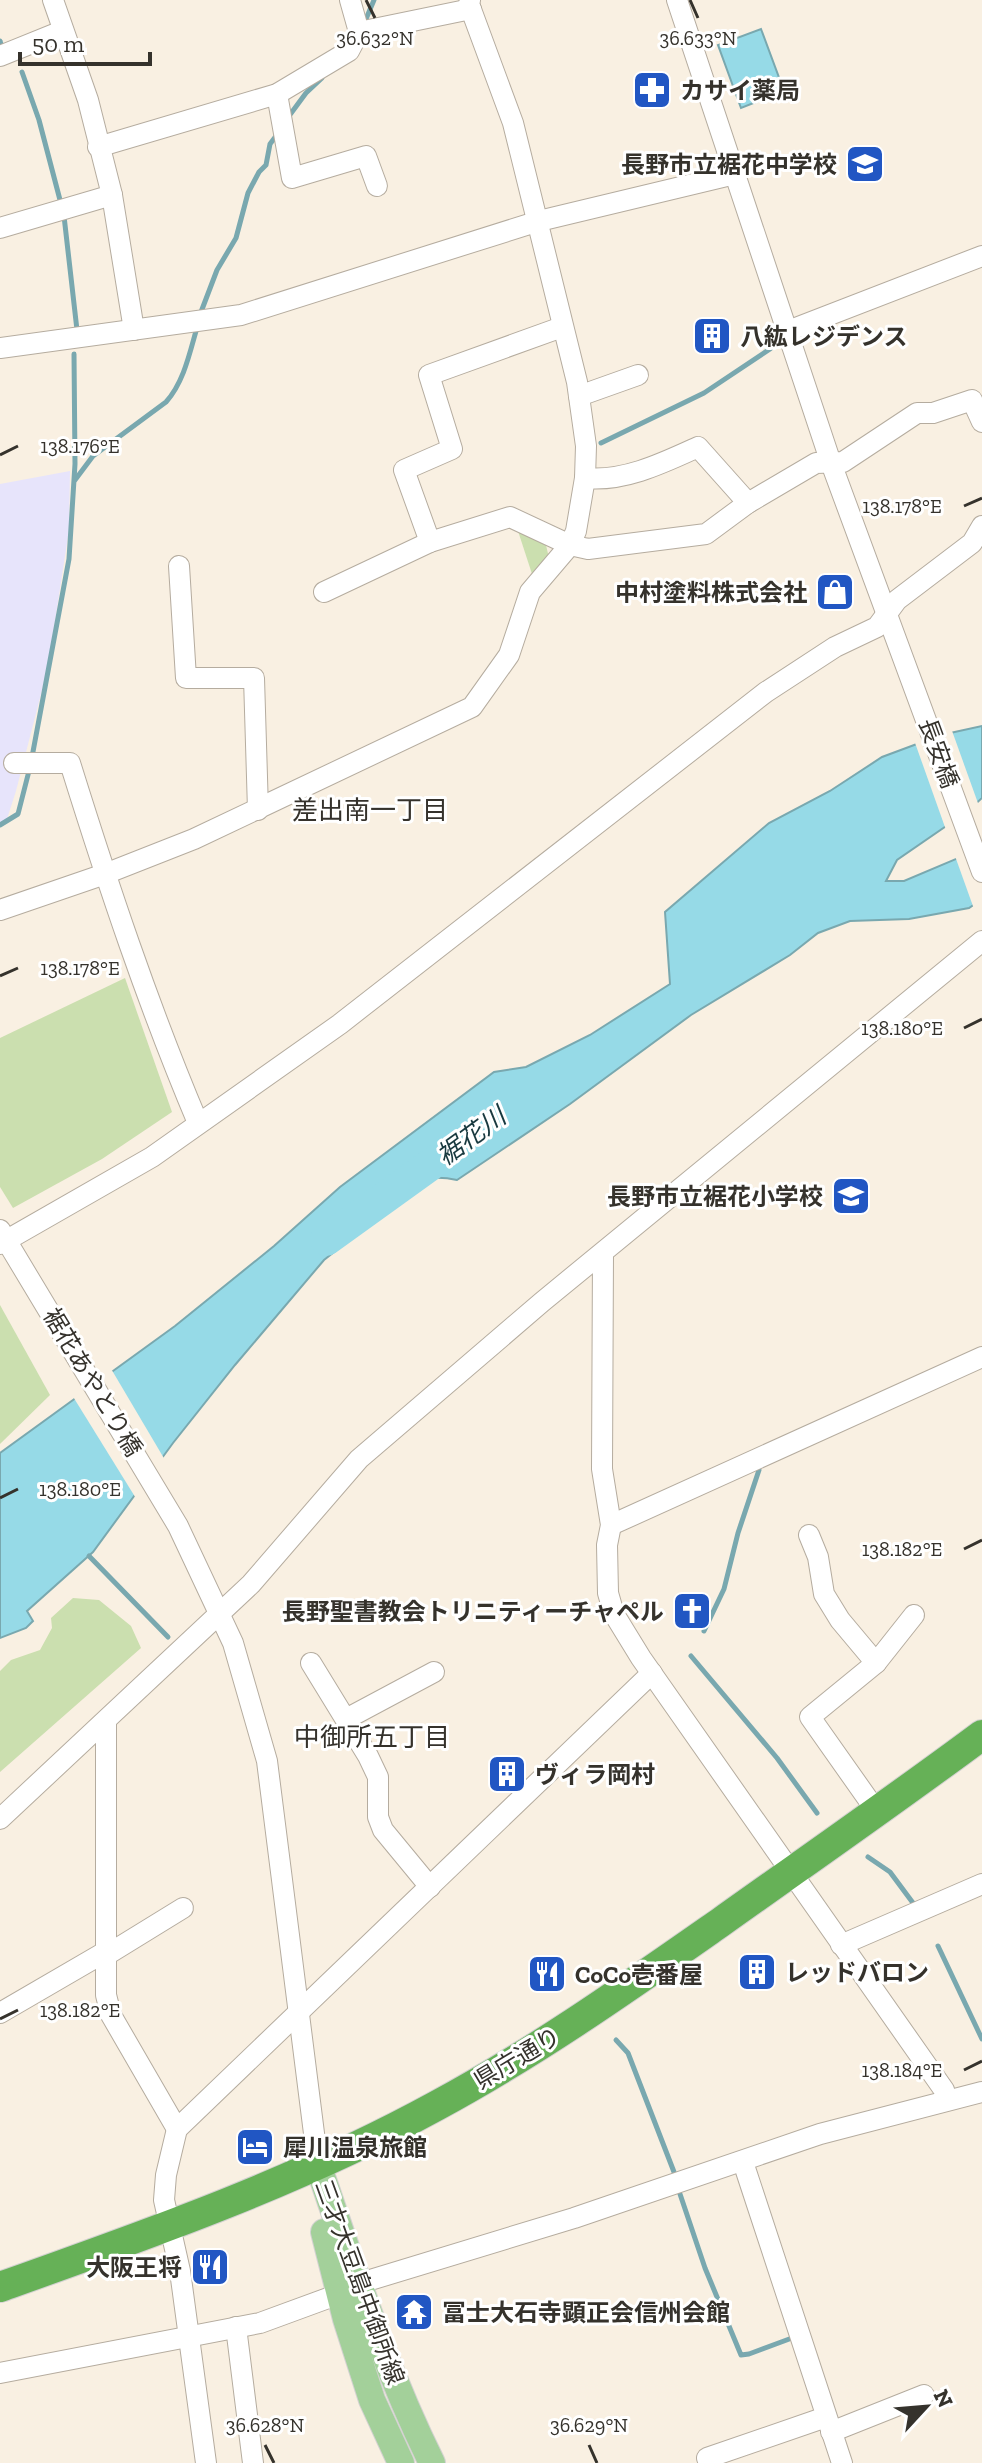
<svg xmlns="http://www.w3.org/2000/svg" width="982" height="2463" font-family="'Zilla Slab','Noto Sans JP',serif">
  <rect width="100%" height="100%" fill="#f9f0e2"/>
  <!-- industrial -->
  <path fill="#e7e4fb" d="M70,471L69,530L48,667L16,791L7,819L0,823V484Z"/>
  <!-- green -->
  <g fill="#cbdfaf">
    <path d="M518,531L546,545L549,558L532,574Z"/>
    <path d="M125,978L172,1112L102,1159L13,1208L0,1187V1038Z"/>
    <path d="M0,1305L50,1395L0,1444Z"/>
    <path d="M73,1598L99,1600L131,1626L141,1648L0,1772V1671L11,1660L40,1650L52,1628L51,1618Z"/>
  </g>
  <!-- water -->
  <g fill="#96dae7" stroke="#79a8af" stroke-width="2">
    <path d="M761,29L784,91L741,108L718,45Z"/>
    <path d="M982,726V798L968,811L897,860L886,881H904L982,848V899L969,908L909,919L850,921L818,933L790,955L691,1015L570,1104L457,1180C414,1170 393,1193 360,1216L357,1234L324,1260L235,1365L173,1443L93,1552L27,1611L33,1621L26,1628L0,1638V1453L175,1326L274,1246L340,1187L494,1072L526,1067L590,1035L670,984L665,912L769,823L830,791L882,757L941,735Z"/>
  </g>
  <!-- pier -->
  <g fill="#f9f0e2">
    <path d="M951,728L979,806L946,830L914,740Z"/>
    <path d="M982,844V904L974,909L955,856Z"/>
    <path d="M110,1367L165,1460L137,1500L72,1395Z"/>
  </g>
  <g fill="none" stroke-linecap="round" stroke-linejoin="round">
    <!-- stream -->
    <g stroke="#79a8af" stroke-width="5">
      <path d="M366,19L374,0"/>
      <path d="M0,41L1,44"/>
      <path d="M22,72L39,120L60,200"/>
      <path d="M289,116L306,93L322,78"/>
      <path d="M64,216L77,330"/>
      <path d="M201,312L217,270L236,238L248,193L259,172L266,165L270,144L276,136"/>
      <path d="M601,443L704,393L770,349"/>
      <path d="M75,480L93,456L166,402C183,383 189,356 196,331"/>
      <path d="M32,757L69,559L75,464L74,354"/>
      <path d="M0,825L18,814L30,767"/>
      <path d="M89,1556L168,1637"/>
      <path d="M704,1631L724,1589L738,1533L759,1470"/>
      <path d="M691,1656L777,1758L817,1813"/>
      <path d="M868,1857L890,1872L916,1907"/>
      <path d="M938,1946L982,2039"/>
      <path d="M616,2040L628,2053L674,2172"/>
      <path d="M680,2194L705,2268L741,2355L749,2354L792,2338"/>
    </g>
    <!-- river -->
    <path stroke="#96dae7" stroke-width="32" d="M326,1240L444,1155"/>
    <defs>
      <g id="minor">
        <path d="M53,0L88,100L112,195L134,330"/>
        <path d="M677,0L831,463L982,872"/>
        <path d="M359,32L471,9"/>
        <path d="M0,56L62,31"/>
        <path d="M277,94L292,178L366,156L377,186"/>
        <path d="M98,147L277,94L349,51L359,32L350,0"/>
        <path d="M0,228L112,195"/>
        <path d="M788,331L982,256"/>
        <path d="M0,348L241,315L539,221L735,174"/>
        <path d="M579,396L638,375"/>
        <path d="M585,478C624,482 663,463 698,447L748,503"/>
        <path d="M430,542L404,470L452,449L429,375L562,327"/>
        <path d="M179,566L186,678H254L258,810"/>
        <path d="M324,592L430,542L510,517L570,545L588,549L706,534L748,503L816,463L843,462L917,413H933L972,400L982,422"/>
        <path d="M14,763H70C108,885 148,1005 198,1123"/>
        <path d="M0,910L105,874L194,839L472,707L509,655L530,592L570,545L576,531L585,478L586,446L577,382L513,123L469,4L470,0"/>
        <path d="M0,1230L178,1526L233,1643L267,1761L318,2165"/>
        <path d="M0,1244L152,1157L340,1024L766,692L835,647L877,627L897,600L972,543L982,526"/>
        <path d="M603,1254L602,1469L611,1525L607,1545L608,1593L614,1614L641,1658L944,2090L947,2100"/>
        <path d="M611,1525L982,1357"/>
        <path d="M809,1535L818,1557L824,1594L840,1620L876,1663L810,1717L877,1812"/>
        <path d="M311,1663L368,1756L378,1777V1817L383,1830L430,1887"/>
        <path d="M876,1663L914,1615"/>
        <path d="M346,1719L434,1672"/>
        <path d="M106,1722V1995L111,2015L177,2129"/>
        <path d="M0,1819L251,1584L359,1459L542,1302L982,941"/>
        <path d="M841,1945L982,1884"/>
        <path d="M105,1956L183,1908"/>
        <path d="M0,2013L105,1952"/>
        <path d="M743,2162L842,2463"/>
        <path d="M357,2284L574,2218L820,2134L982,2092"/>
        <path d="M236,2327L253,2463"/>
        <path d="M0,2373L260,2323L339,2294"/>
        <path d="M831,2432L924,2395"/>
        <path d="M206,2463L180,2271L164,2200L166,2175L177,2129L652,1673"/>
        <path d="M709,2463L707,2458L826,2417"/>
      </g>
      <g id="major">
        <path d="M318,2165C353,2266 384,2367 432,2463"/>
        <path d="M324,2232L346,2319L372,2400L401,2463"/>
      </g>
      <path id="highway" d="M0,2287C149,2234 297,2182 436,2106C536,2052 628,1987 721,1922C808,1860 896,1799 982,1735"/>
    </defs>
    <!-- minor casing -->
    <use href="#minor" stroke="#b5ac9f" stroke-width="22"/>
    <!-- major casing -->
    <use href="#major" stroke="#d3d2d1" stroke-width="28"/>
    <!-- highway casing -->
    <use href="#highway" stroke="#d3d2d1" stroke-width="32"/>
    <!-- minor -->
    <use href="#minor" stroke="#fff" stroke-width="20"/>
    <!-- major -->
    <use href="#major" stroke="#a3d09a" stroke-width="26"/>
    <!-- highway -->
    <use href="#highway" stroke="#66b157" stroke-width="30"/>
  </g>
  <!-- ticks -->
  <path fill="none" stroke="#35322c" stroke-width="3" d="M366,0L375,18M690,0L698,18M0,455L18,446M964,506L982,498M0,976L18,968M964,1028L982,1019M0,1498L18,1489M964,1549L982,1540M0,2019L18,2010M964,2070L982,2061M265,2445L274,2463M589,2445L597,2463"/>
  <!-- icons -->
  <defs>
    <symbol id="pharmacy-square" viewBox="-11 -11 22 22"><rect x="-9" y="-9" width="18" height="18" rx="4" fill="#2156c3" stroke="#fff"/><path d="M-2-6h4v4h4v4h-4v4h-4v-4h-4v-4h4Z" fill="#fff"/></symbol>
    <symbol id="school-square" viewBox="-11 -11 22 22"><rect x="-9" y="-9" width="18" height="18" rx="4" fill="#2156c3" stroke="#fff"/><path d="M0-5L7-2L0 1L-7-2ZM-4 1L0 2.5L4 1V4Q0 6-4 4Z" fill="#fff"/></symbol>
    <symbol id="building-square" viewBox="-11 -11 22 22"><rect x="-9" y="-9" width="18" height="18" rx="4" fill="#2156c3" stroke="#fff"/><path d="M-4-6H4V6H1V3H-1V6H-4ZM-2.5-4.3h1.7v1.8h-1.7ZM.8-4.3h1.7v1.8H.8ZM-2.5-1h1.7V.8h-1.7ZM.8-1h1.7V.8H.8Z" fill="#fff"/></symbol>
    <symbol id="shop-square" viewBox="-11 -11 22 22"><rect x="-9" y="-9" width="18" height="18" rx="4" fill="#2156c3" stroke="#fff"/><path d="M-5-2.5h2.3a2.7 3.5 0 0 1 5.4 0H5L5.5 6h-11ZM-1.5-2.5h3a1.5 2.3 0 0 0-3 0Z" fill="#fff"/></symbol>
    <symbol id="church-square" viewBox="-11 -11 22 22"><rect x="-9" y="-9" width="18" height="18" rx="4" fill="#2156c3" stroke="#fff"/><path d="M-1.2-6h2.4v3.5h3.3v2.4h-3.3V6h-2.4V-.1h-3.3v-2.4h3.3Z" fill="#fff"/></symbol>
    <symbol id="restaurant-square" viewBox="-11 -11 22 22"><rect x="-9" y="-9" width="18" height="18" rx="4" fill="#2156c3" stroke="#fff"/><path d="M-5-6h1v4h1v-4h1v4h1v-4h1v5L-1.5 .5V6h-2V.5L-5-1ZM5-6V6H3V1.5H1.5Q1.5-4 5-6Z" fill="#fff"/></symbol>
    <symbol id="hotel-square" viewBox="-11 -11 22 22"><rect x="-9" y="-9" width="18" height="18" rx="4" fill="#2156c3" stroke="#fff"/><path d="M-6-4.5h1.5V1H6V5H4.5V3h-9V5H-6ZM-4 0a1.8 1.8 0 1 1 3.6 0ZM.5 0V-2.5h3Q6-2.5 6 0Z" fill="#fff"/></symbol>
    <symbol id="temple-square" viewBox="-11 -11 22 22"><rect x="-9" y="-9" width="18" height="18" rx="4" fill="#2156c3" stroke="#fff"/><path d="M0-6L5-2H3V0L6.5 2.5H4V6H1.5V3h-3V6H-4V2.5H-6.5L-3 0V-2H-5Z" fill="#fff"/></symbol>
  </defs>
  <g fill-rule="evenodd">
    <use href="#pharmacy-square" x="630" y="68" width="44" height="44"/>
    <use href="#school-square" x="843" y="142" width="44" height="44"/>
    <use href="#building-square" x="690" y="314" width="44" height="44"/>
    <use href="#shop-square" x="813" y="570" width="44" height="44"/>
    <use href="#school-square" x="829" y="1174" width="44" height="44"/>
    <use href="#church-square" x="670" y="1589" width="44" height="44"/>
    <use href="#building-square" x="485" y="1752" width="44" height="44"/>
    <use href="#building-square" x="735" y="1950" width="44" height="44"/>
    <use href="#restaurant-square" x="525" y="1952" width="44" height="44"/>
    <use href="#hotel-square" x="233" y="2125" width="44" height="44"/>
    <use href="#restaurant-square" x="188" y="2245" width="44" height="44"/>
    <use href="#temple-square" x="392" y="2290" width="44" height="44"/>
  </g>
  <g text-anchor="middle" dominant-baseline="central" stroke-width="6" stroke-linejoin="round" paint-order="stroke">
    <!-- poi labels -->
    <g font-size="24" font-weight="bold" fill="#35322c" stroke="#fff" text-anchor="start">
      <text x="680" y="90">カサイ薬局</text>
      <text x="837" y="164" text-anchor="end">長野市立裾花中学校</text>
      <text x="740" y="336">八紘レジデンス</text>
      <text x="807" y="592" text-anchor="end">中村塗料株式会社</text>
      <text x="823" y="1196" text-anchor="end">長野市立裾花小学校</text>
      <text x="664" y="1611" text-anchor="end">長野聖書教会トリニティーチャペル</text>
      <text x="535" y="1774">ヴィラ岡村</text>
      <text x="785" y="1972">レッドバロン</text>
      <text x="575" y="1974">CoCo壱番屋</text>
      <text x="283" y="2147">犀川温泉旅館</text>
      <text x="182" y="2267" text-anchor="end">大阪王将</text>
      <text x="442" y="2312">冨士大石寺顕正会信州会館</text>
    </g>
    <!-- street labels -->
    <g font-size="24" fill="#35322c" stroke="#fff">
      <text transform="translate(939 753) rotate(70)">長安橋</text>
      <text transform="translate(93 1382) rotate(59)">裾花あやとり橋</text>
      <text transform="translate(517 2058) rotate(-31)">県庁通り</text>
      <text transform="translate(360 2282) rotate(70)">三才大豆島中御所線</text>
    </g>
    <!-- neighbourhood labels -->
    <g font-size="26" fill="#35322c" stroke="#fff">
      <text x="370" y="810">差出南一丁目</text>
      <text x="372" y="1737">中御所五丁目</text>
    </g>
    <!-- water labels -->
    <g font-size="26" font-style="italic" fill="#18393f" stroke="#fff">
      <text transform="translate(471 1136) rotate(-36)">裾花川</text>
    </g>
  </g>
  <g font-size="20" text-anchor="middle" fill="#35322c" stroke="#fff" stroke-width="6" stroke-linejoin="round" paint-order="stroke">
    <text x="375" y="45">36.632°N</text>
    <text x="698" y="45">36.633°N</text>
    <text x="80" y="453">138.176°E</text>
    <text x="902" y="513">138.178°E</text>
    <text x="80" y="975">138.178°E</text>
    <text x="902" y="1035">138.180°E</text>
    <text x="80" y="1496">138.180°E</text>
    <text x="902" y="1556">138.182°E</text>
    <text x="80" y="2017">138.182°E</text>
    <text x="902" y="2077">138.184°E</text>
    <text x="265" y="2432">36.628°N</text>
    <text x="589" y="2432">36.629°N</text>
  </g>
  <!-- north arrow -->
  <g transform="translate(926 2407) rotate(64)" stroke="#ffffff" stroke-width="6" paint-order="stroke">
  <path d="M0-6L14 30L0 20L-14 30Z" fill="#35322c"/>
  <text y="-12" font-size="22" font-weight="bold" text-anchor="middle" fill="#35322c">N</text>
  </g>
  <!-- scale -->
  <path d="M20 52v12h130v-12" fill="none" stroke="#35322c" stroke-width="4"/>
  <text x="32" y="52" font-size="24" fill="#35322c" stroke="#ffffff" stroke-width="6" paint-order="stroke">50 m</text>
</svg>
